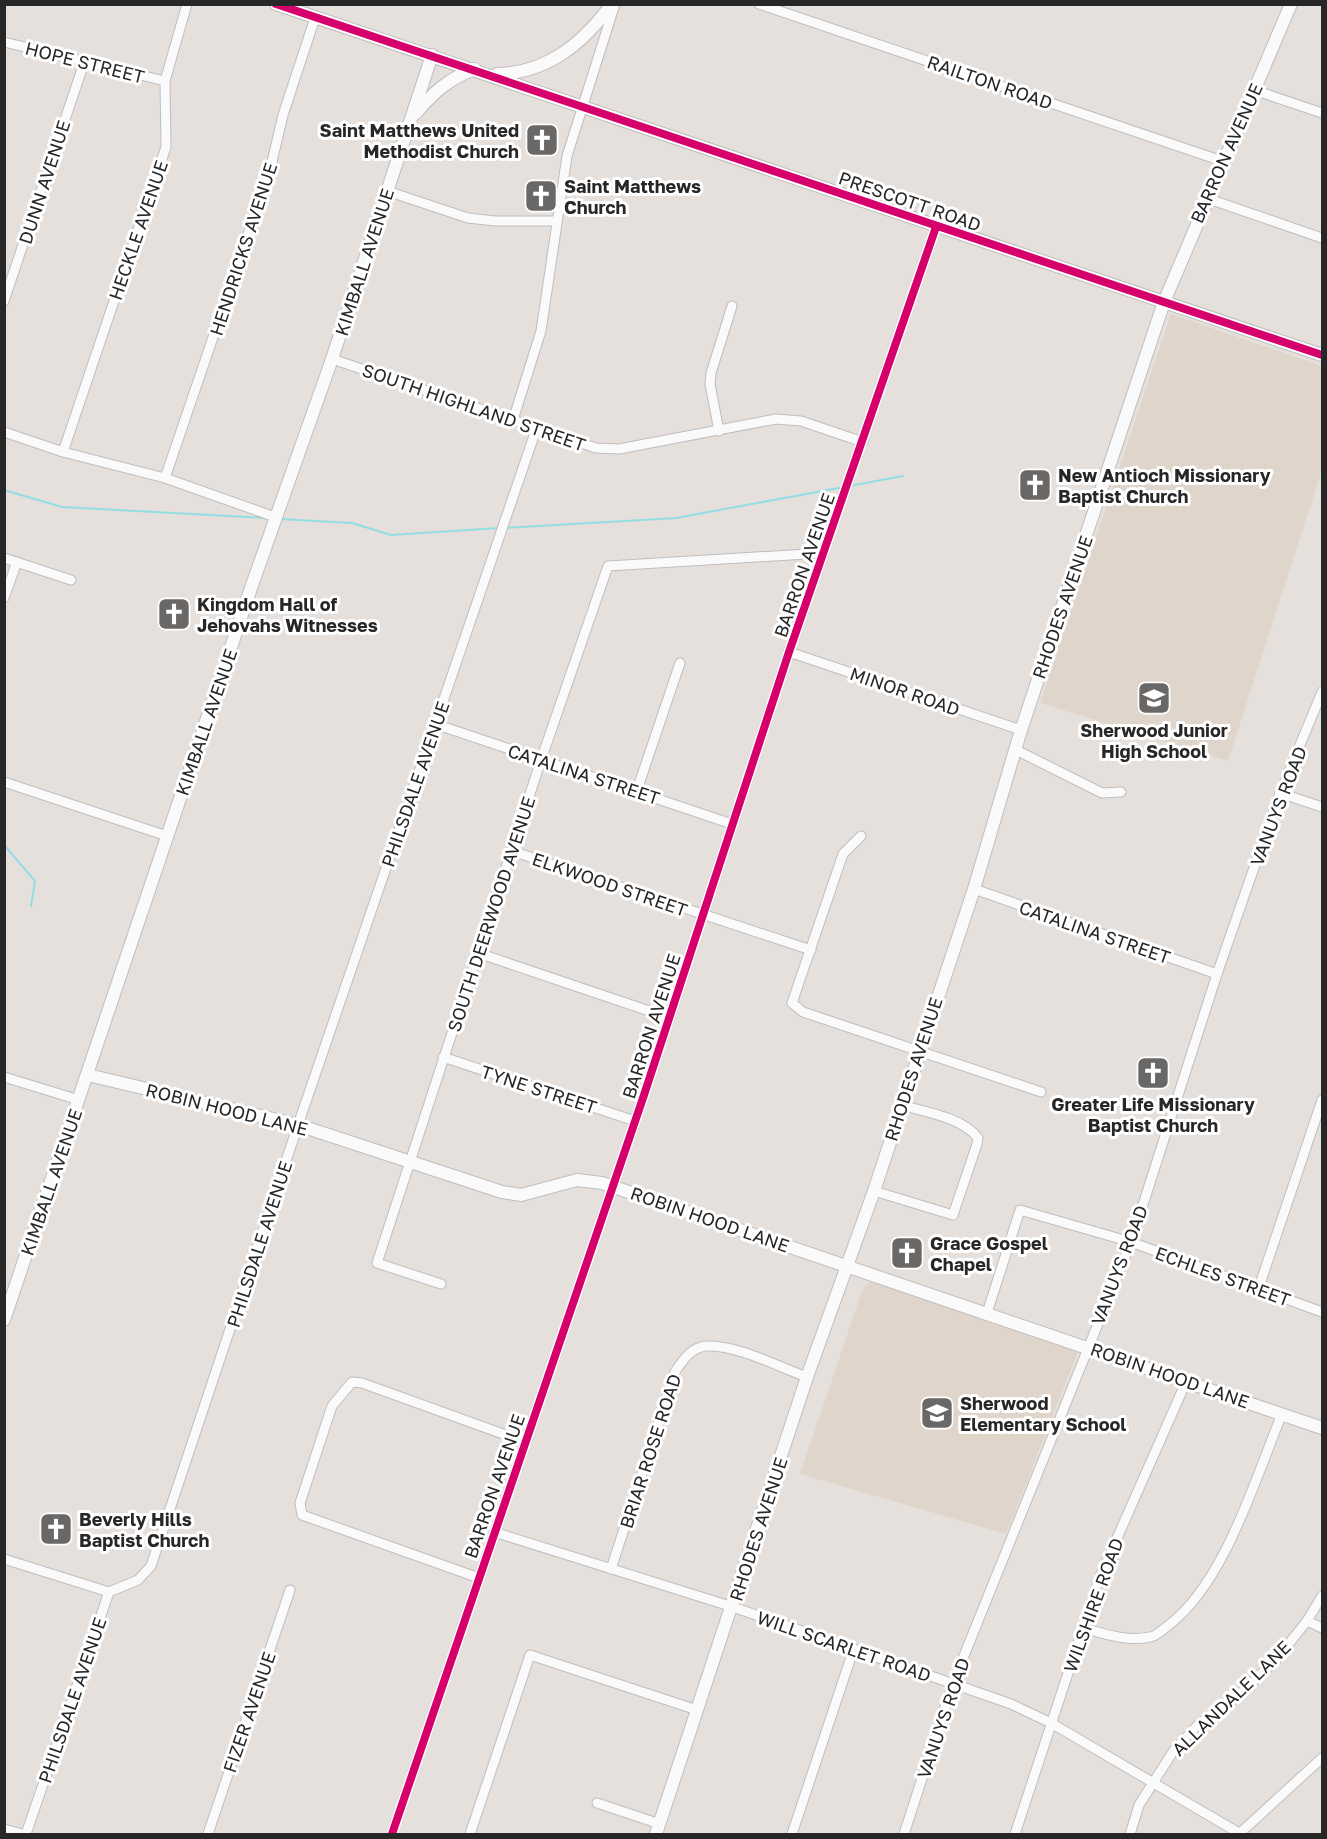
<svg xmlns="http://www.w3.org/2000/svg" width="1327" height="1839" font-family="'Golos Text',sans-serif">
  <rect width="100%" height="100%" fill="#e6e0dc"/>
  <!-- education -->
  <g fill="#e0d5cb">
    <path d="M1171,314L1322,366V470L1228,761L1040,703Z"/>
    <path d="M872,1280L1074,1348L1078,1352L1006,1534L800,1474L863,1288Z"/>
  </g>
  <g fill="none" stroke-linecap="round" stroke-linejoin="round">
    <!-- stream -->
    <g stroke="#93dee4" stroke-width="2">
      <path d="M849,486L903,476"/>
      <path d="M4,490L62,507L267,518"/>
      <path d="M279,519L352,523L391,535L499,528"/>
      <path d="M504,528L676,518L844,487"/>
      <path d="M4,845L35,881L31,906"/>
    </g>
    <defs>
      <g id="street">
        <path d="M759,4L1222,161"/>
        <path d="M4,42L165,81"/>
        <path d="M1254,90L1322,113"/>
        <path d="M387,191L468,218L495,221H555"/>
        <path d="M1206,198L1322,238"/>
        <path d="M4,301L84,63"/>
        <path d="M332,359L596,448L619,449L776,419L801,421L863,442"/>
        <path d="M513,420L541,331L567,156L615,4"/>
        <path d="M719,431L710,384L711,373L732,306"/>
        <path d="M4,432L63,452L165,478L275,517"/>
        <path d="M63,452L166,147L165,81L187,4"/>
        <path d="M165,478L270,170L283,115L315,18"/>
        <path d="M4,558L71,580"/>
        <path d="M4,598L17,562"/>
        <path d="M789,652L1021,730"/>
        <path d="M435,724L732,824"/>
        <path d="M1016,750L1102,793L1121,792"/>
        <path d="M4,782L167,836"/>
        <path d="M637,790L680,663"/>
        <path d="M1280,793L1322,807"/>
        <path d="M861,836L843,854L792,1003L803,1012L1041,1092"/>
        <path d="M512,851L811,950"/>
        <path d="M974,889L1217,974"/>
        <path d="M478,953L670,1018"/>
        <path d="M443,1057L635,1121"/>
        <path d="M4,1077L79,1100"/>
        <path d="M874,1191L953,1215L977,1144L978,1138C962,1117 925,1112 901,1105"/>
        <path d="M441,1284L377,1263L541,760L608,566L824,553"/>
        <path d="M1258,1290L1322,1100"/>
        <path d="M987,1313L1020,1210L1131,1242L1322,1312"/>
        <path d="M494,1532L733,1607L1011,1704L1051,1723L1239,1833"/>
        <path d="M4,1559L109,1592"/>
        <path d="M611,1569L675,1372C683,1360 691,1347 707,1346C735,1344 779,1367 807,1377"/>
        <path d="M479,1578L302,1515L300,1503L332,1406L352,1382L362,1383L525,1442"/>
        <path d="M1307,1621L1322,1628"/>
        <path d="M1083,1628C1105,1634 1127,1642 1150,1637C1157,1636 1163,1629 1169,1625C1225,1582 1255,1479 1282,1414"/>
        <path d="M597,1803L660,1824"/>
        <path d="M4,1829L22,1834"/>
        <path d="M26,1834L109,1592L138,1580L151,1566L298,1125L537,427"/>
        <path d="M208,1834L290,1590"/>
        <path d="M392,1834L643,1098L789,652L936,227"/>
        <path d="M470,1834L530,1655L697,1710"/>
        <path d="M792,1834L853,1651"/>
        <path d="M904,1834L953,1683L1131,1242L1217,974L1280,793L1322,692"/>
        <path d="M1015,1834L1099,1579L1186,1382"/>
        <path d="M1130,1834L1139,1805L1174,1750L1198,1725L1235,1698L1275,1661L1307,1621L1322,1596"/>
        <path d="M1239,1834L1322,1758"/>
      </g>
      <g id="secondary">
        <path d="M276,4L1322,355"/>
        <path d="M497,74C548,73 583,43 612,4"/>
        <path d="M416,113C433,93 449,78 475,69"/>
        <path d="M88,1075L298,1125L502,1192L521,1195L577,1180L602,1183L1322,1428"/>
        <path d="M4,1320L251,588L332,359L432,55"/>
        <path d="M656,1834L807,1377L874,1191L974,889L1021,730L1164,302L1291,4"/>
      </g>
    </defs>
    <!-- street casing -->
    <use href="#street" stroke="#bfbdbe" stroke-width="11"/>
    <!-- secondary casing -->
    <use href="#secondary" stroke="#bfbdbe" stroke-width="14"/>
    <!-- street -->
    <use href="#street" stroke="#fbfafa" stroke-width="9"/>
    <!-- secondary -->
    <use href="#secondary" stroke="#fbfafa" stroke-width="12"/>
    <defs>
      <g id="cycleway">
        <path d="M276,4L1322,355"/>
        <path d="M392,1834L643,1098L789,652L936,227"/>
      </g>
    </defs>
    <!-- cycleway casing -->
    <use href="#cycleway" stroke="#fff" stroke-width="11"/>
    <!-- cycleway -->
    <use href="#cycleway" stroke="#d6006c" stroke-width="8"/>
  </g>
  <!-- icons -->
  <defs>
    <symbol id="church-square" viewBox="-11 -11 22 22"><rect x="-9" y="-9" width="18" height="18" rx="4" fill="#6a6866" stroke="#fff"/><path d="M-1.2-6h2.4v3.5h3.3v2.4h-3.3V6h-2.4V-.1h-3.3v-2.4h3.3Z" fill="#fff"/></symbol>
    <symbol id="school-square" viewBox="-11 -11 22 22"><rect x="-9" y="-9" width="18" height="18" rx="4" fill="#6a6866" stroke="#fff"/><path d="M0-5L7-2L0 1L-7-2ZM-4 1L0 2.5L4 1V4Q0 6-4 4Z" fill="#fff"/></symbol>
  </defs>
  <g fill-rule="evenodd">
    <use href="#church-square" x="523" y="121" width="38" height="38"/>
    <use href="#church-square" x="522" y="177" width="38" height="38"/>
    <use href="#church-square" x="1016" y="466" width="38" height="38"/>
    <use href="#church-square" x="155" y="595" width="38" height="38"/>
    <use href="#school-square" x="1135" y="679" width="38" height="38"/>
    <use href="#church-square" x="1134" y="1054" width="38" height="38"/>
    <use href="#church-square" x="888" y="1234" width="38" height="38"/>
    <use href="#school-square" x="918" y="1394" width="38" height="38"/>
    <use href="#church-square" x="37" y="1510" width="38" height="38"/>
  </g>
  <g text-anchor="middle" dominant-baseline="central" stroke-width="6" stroke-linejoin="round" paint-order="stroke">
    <!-- street labels -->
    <g font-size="18" fill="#272727" stroke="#fff">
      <text transform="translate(85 62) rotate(14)">HOPE STREET</text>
      <text transform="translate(990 82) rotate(19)">RAILTON ROAD</text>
      <text transform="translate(1226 153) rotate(-66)">BARRON AVENUE</text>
      <text transform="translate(44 182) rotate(-72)">DUNN AVENUE</text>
      <text transform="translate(910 201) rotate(19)">PRESCOTT ROAD</text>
      <text transform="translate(138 230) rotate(-71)">HECKLE AVENUE</text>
      <text transform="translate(243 249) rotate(-72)">HENDRICKS AVENUE</text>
      <text transform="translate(364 262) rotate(-72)">KIMBALL AVENUE</text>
      <text transform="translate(474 407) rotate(19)">SOUTH HIGHLAND STREET</text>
      <text transform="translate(804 565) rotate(-71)">BARRON AVENUE</text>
      <text transform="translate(1062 607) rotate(-71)">RHODES AVENUE</text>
      <text transform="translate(905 691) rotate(19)">MINOR ROAD</text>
      <text transform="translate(206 722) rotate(-71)">KIMBALL AVENUE</text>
      <text transform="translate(584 774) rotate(18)">CATALINA STREET</text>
      <text transform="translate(415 784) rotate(-71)">PHILSDALE AVENUE</text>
      <text transform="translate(1278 806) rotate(-69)">VANUYS ROAD</text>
      <text transform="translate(610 884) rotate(19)">ELKWOOD STREET</text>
      <text transform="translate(491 914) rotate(-72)">SOUTH DEERWOOD AVENUE</text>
      <text transform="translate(1095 932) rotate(19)">CATALINA STREET</text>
      <text transform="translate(651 1026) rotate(-72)">BARRON AVENUE</text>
      <text transform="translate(913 1069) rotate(-72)">RHODES AVENUE</text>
      <text transform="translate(539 1089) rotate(18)">TYNE STREET</text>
      <text transform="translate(227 1109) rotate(14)">ROBIN HOOD LANE</text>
      <text transform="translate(51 1182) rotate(-71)">KIMBALL AVENUE</text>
      <text transform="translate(710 1219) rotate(19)">ROBIN HOOD LANE</text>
      <text transform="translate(259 1244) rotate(-72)">PHILSDALE AVENUE</text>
      <text transform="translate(1119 1265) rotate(-69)">VANUYS ROAD</text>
      <text transform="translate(1223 1276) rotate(20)">ECHLES STREET</text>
      <text transform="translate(1170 1375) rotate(19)">ROBIN HOOD LANE</text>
      <text transform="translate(650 1451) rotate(-72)">BRIAR ROSE ROAD</text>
      <text transform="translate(494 1486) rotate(-71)">BARRON AVENUE</text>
      <text transform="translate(758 1529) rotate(-72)">RHODES AVENUE</text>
      <text transform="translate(1093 1605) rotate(-70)">WILSHIRE ROAD</text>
      <text transform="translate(844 1646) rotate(19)">WILL SCARLET ROAD</text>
      <text transform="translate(1231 1698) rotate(-44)">ALLANDALE LANE</text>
      <text transform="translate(72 1700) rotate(-71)">PHILSDALE AVENUE</text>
      <text transform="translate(249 1712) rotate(-71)">FIZER AVENUE</text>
      <text transform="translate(943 1718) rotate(-71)">VANUYS ROAD</text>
    </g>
    <!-- poi labels -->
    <g font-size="18" font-weight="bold" fill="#272727" stroke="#fff" text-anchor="start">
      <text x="519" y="130" text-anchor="end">Saint Matthews United<tspan x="519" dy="21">Methodist Church</tspan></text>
      <text x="564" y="186">Saint Matthews<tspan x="564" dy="21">Church</tspan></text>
      <text x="1058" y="475">New Antioch Missionary<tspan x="1058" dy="21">Baptist Church</tspan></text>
      <text x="197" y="604">Kingdom Hall of<tspan x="197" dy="21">Jehovahs Witnesses</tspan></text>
      <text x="1154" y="730" text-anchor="middle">Sherwood Junior<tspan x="1154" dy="21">High School</tspan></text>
      <text x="1153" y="1104" text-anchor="middle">Greater Life Missionary<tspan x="1153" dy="21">Baptist Church</tspan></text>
      <text x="930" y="1243">Grace Gospel<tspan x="930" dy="21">Chapel</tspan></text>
      <text x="960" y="1403">Sherwood<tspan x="960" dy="21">Elementary School</tspan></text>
      <text x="79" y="1519">Beverly Hills<tspan x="79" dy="21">Baptist Church</tspan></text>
    </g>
  </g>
  <!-- border -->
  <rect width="1327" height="1839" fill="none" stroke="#272727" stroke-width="12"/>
</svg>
